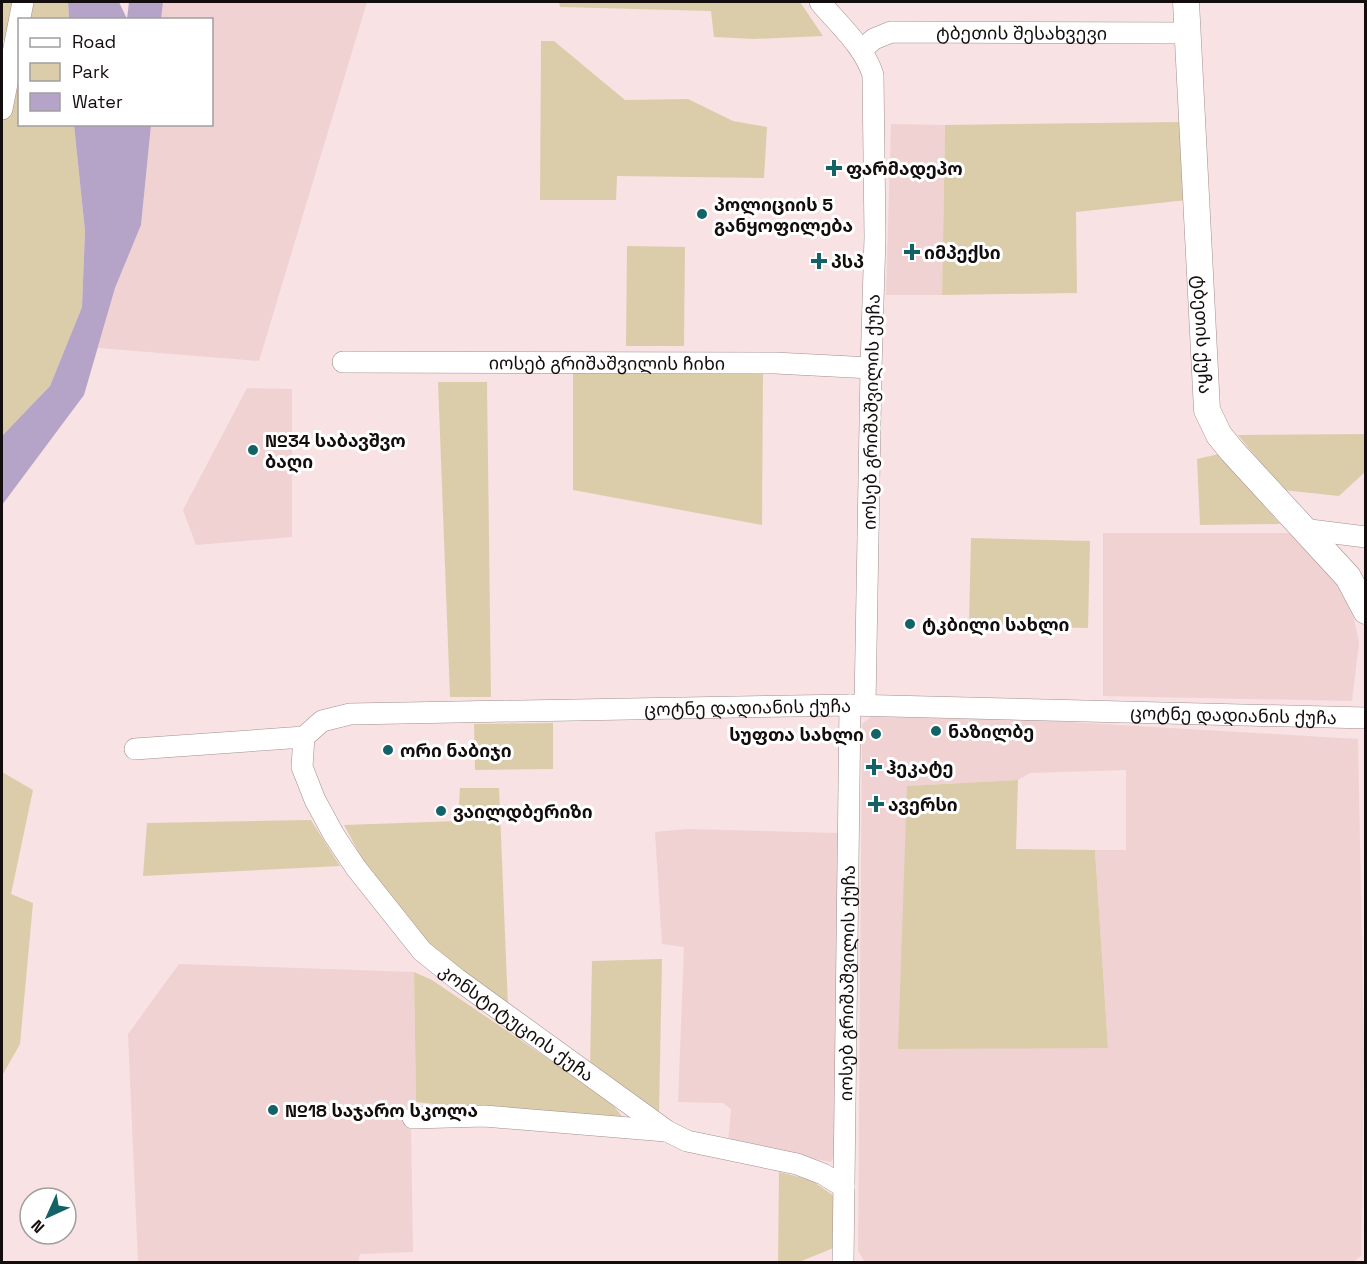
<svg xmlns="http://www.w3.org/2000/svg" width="1367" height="1264" font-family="'Space Grotesk','Noto Sans Georgian',sans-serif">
  <rect width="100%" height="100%" fill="#f8e2e3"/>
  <!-- built -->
  <g fill="#f0d2d2" fill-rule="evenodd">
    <path d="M163,2H367L259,361L98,348L115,288L141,225L151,125L212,124V20L161,19Z"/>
    <path d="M891,124L945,125L942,295H886Z"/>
    <path d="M247,388L292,389V537L196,545L183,510Z"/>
    <path d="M1103,533H1297L1330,569L1351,606L1359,642L1352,701L1103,696Z"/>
    <path d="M871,717L1035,720L1358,739L1364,1055L1361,1256L1353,1262H865L858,1251L862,724ZM1126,770V850H1095L1108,1048L907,786L1018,780L1030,773Z"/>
    <path d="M687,829L838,833L841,1145L831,1162L728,1144L731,1109L723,1103L678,1102L684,947L662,944L655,832Z"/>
    <path d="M179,964L414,972L416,1102L411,1129L413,1252L360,1254L358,1262H138L128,1034Z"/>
  </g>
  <!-- green -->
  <g fill="#dccdaa">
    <path d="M2,2H68L69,19L20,20V124L74,125L85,231L82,307L50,386L2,436V109L14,44L2,39Z"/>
    <path d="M559,2H800L823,36L754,39L714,37L711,11L560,7Z"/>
    <path d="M541,41H554L625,100L688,99L733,121L767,127L764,178L617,176L616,200H540Z"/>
    <path d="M1179,122L1187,200L1076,212L1077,293L942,295L945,125Z"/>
    <path d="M627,246L685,247L684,346H626Z"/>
    <path d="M573,371H763L762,525L573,490Z"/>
    <path d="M438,382H487L491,697H450Z"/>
    <path d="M1365,434V472L1339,496L1283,490L1238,435Z"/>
    <path d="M1219,454L1280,524L1200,525L1197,459Z"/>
    <path d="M971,538L1090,541L1088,628L969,625Z"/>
    <path d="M553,723V769L475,770L474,724Z"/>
    <path d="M2,772L33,790L11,894L33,903L20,1044L2,1076Z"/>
    <path d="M1018,780L1016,849L1095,850L1108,1048L898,1049L907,786Z"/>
    <path d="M460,788H499L508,1007L418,937L366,866L344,825L458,821Z"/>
    <path d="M311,820L340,866L143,876L147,823Z"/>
    <path d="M662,959L659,1114L590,1070L592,961Z"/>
    <path d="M414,972L432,980L609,1100L628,1124L615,1125L416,1102Z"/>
    <path d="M779,1172L811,1180L834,1196L836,1247L799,1262H778Z"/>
  </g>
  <!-- water -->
  <g fill="#b5a3c8">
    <path d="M68,2H119L127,19L129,2H163L161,20L69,19Z"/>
    <path d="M74,125H151L141,225L115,288L84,395L2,505V436L50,386L82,307L85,231Z"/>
  </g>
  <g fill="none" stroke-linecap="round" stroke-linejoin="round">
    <defs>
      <g id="minor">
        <path d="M820,2C838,24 864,46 873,75L875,237L871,368L865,705"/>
        <path id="s1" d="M861,50L874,39L891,32L1188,33"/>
        <path d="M2,109L23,2"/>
        <path id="s2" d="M343,362L775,363L871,368"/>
        <path d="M1302,529L1366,537"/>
        <path id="s3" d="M304,737L302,767L315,800L334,835L356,868L422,951L457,979L667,1131L687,1141L797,1164L823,1174L844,1187"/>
        <path id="s4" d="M135,749L304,737L322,721L350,714L850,705L1366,718"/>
        <path d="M413,1118L484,1116L666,1131"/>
        <path id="s5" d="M843,1262L850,705"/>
      </g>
      <g id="tertiary">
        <path id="s6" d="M1186,2L1207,410L1219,435L1232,451L1348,577L1366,611"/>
      </g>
    </defs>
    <!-- minor casing -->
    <use href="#minor" stroke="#a28f8f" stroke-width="22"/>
    <!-- tertiary casing -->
    <use href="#tertiary" stroke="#a28f8f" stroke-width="27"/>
    <!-- minor -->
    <use href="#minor" stroke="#fff" stroke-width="21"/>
    <!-- tertiary -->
    <use href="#tertiary" stroke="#fff" stroke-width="26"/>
  </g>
  <!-- markers -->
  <g fill="#126268" stroke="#fff" stroke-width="2">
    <path d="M831 159h6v6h6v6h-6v6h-6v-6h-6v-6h6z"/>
    <circle cx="702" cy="214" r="6"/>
    <path d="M909 243h6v6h6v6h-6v6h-6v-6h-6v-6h6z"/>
    <path d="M816 252h6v6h6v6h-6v6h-6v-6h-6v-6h6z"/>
    <circle cx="253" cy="450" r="6"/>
    <circle cx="910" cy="624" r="6"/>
    <circle cx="936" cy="731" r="6"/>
    <circle cx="876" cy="734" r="6"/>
    <circle cx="388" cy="750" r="6"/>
    <path d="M871 758h6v6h6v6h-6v6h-6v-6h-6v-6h6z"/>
    <path d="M873 795h6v6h6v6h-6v6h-6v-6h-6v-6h6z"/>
    <circle cx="441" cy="811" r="6"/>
    <circle cx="273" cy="1110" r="6"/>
  </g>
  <g text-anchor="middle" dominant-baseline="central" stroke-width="6" stroke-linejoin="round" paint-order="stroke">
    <!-- street labels -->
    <g font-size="18" fill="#140d0d" stroke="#fff">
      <text stroke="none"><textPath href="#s1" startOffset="166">ტბეთის შესახვევი</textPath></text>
      <text stroke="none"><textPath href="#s6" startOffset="333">ტბეთის ქუჩა</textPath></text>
      <text stroke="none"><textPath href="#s2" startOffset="264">იოსებ გრიშაშვილის ჩიხი</textPath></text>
      <text transform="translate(871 412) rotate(-89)">იოსებ გრიშაშვილის ქუჩა</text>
      <text stroke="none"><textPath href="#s4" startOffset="620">ცოტნე დადიანის ქუჩა</textPath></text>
      <text stroke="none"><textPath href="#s4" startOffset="1106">ცოტნე დადიანის ქუჩა</textPath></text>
      <text stroke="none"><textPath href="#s5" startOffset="279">იოსებ გრიშაშვილის ქუჩა</textPath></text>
      <text stroke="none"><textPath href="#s3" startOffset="370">კონსტიტუციის ქუჩა</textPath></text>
    </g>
    <!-- poi labels -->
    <g font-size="18" font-weight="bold" fill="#140d0d" stroke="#fff" text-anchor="start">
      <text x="846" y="168">ფარმადეპო</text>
      <text x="714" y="204">პოლიციის 5<tspan x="714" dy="21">განყოფილება</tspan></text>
      <text x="924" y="252">იმპექსი</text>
      <text x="831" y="261">პსპ</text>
      <text x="265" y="440">№34 საბავშვო<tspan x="265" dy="21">ბაღი</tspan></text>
      <text x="922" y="624">ტკბილი სახლი</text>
      <text x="948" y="731">ნაზილბე</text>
      <text x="864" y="734" text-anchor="end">სუფთა სახლი</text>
      <text x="400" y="750">ორი ნაბიჯი</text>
      <text x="886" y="767">ჰეკატე</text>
      <text x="888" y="804">ავერსი</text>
      <text x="453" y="811">ვაილდბერიზი</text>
      <text x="285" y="1110">№18 საჯარო სკოლა</text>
    </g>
  </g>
  <!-- border -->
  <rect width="1367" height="1264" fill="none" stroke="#140d0d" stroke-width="6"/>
  <!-- legend -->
  <rect x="18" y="18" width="195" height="108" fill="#ffffff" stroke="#a19e9e" stroke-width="1.5"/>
  <rect x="30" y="38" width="30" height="9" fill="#ffffff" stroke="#a19e9e" stroke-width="1.5"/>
  <text x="72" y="48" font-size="18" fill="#140d0d">Road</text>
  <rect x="30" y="63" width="30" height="18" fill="#dccdaa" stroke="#a19e9e" stroke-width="1.5"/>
  <text x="72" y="78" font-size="18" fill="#140d0d">Park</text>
  <rect x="30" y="93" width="30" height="18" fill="#b5a3c8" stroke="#a19e9e" stroke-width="1.5"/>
  <text x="72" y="108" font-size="18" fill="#140d0d">Water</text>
  <!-- north arrow -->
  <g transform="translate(48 1216) rotate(225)"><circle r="28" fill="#ffffff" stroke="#a19e9e" stroke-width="1.5"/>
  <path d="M0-4.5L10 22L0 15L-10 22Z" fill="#126268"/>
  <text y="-9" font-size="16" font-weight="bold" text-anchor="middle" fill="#140d0d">N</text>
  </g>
</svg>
